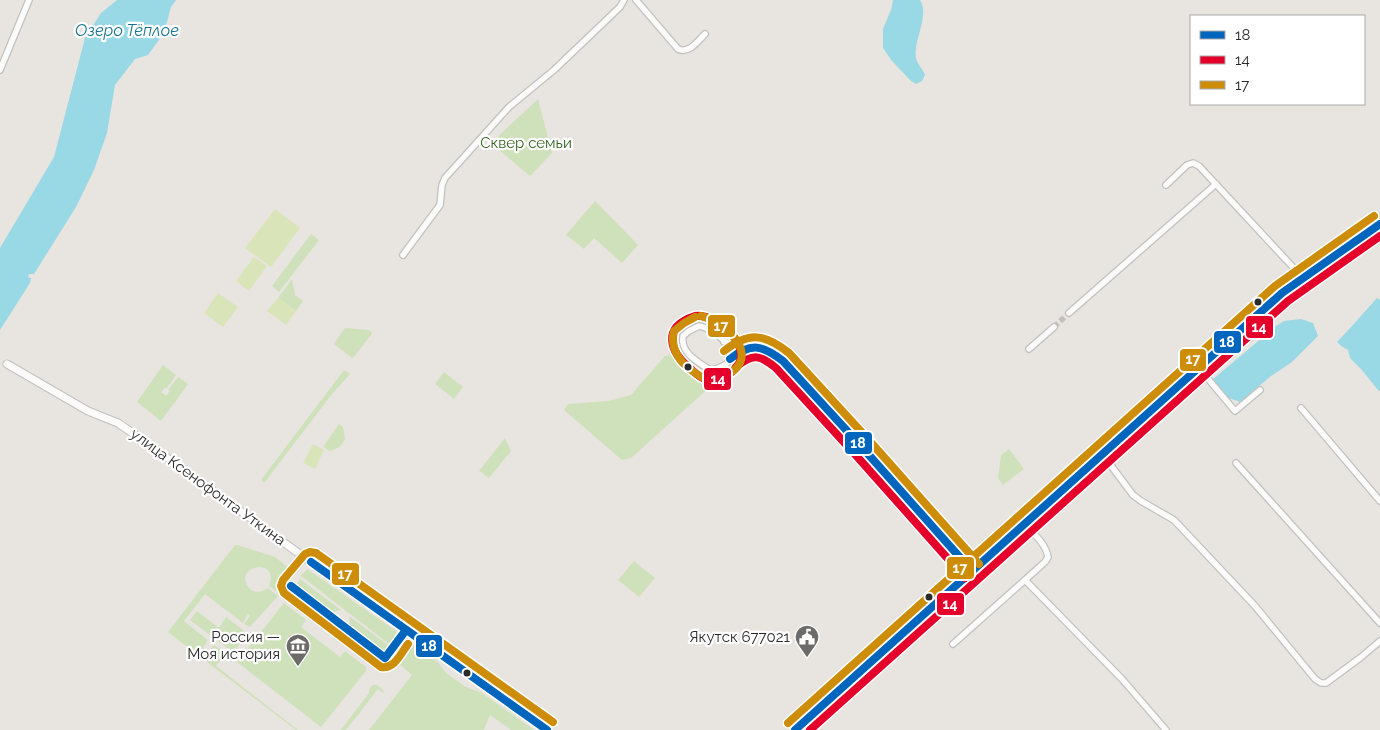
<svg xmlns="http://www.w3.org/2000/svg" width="1380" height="730" font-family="Raleway,sans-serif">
  <rect width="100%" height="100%" fill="#e8e4e0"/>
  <!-- green -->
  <g fill="#cfe1bb">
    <path d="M538,99L552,153L530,176L491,143Z"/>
    <path d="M595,201L638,245L622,263L594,238L584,249L566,235Z"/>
    <path d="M311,234L319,240L279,292L272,286Z"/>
    <path d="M292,279L295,295L303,301L296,311L278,298Z"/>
    <path d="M345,328L369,330L372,332L371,335L354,357L352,358L334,344L335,342Z"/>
    <path d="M675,354L694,370L710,380L711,386L631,458L622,460L564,410L568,404L609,401L631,395L665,356Z"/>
    <path d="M163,365L176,375L166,389L165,387L161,392L166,396L170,391L168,390L178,377L188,384L161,421L137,402Z"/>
    <path d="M344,370L350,374L332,394L264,483L261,480Z"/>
    <path d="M444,372L463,387L454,399L435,384Z"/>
    <path d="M339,424L343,427L345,439L340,447L330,451L323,447Z"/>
    <path d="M505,438L511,451L489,478L479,471Z"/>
    <path d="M1009,449L1024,469L1003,485L998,478L1001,455Z"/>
    <path d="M235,545H237L275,557L296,574L279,593L269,586C280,558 236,564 247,585C252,594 261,593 268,588L278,596L250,627L244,624L250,616L248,614L243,623L205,594L184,621L208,640L203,648L209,652L214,645L226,654L216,666L298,730H296L168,632Z"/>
    <path d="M634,561L655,578L639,597L618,580Z"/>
    <path d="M307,569L396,631V634L389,644L301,576Z"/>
    <path d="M300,579L341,610L336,611L331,614L298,589L297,584Z"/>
    <path d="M284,603L306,620L301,627L340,657L345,651L366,667V671L321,727L237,662Z"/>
    <path d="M197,611L219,628L226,617L243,630L245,636L236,649L233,651L230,650L190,620Z"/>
    <path d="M349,616L388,645L383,651L348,624L350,621Z"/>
    <path d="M406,640L438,662L446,673L466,687L482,693L534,730H511L490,715L484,730H369L412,675L391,657L399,645Z"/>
    <path d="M373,685H377L384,691L383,693L378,689L346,730H341L369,693V689Z"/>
  </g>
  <!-- pitch -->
  <g fill="#d9e5b9">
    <path d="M275,209L300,228L271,267L245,248Z"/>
    <path d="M254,257L267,266L249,291L236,281Z"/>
    <path d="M218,293L238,307L223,327L204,313Z"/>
    <path d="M278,298L296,311L286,325L267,311Z"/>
    <path d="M313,444L324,450L315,469L303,463Z"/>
  </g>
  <!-- water -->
  <g fill="#99d9e5">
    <path d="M117,0H176L171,7L164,33L148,55L135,59L115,85L107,133L94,170L76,207L34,274H29L28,277L31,278L30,283L0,330V248L54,157L85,38L101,13Z"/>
    <path d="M893,0H920C930,15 913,41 916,58C917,64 923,69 925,75L922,81L916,84L911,81L892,61L883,48V29L891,10Z"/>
    <path d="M1377,298L1380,300V391L1378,390L1362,370L1350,358L1348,350L1341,346L1337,342L1352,326Z"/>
    <path d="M1301,319L1313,323L1318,336L1292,362L1271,376L1240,402L1223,396L1212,380L1276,326L1284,321Z"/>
  </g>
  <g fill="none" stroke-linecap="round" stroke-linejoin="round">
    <!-- minor-tunnel -->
    <path stroke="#c2bfbc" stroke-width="5.5" stroke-dasharray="5.5 3" stroke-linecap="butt" d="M1054,327L1069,313"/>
    <defs>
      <g id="minor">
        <path d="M636,0L678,49C689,54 697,42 705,34"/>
        <path d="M0,70L29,0"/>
        <path d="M1166,185L1187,165L1193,163L1199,166L1303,278"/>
        <path d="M403,255L440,205L442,185L445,178L509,107L554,70L620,7L624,0"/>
        <path d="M1069,313L1216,184"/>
        <path d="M699,326C708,327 728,341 731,350C735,363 719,369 710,370C698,362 680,353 683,336L689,331Z"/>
        <path d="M724,342L761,347L770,350L783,361L860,445L972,571"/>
        <path d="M1029,349L1054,327"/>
        <path d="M731,359L742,351L751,348"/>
        <path d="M1199,368L1235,411L1260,390"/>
        <path d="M1301,408L1380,501"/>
        <path d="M1103,455L1133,495L1141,501L1174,520L1255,606L1315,679L1321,683H1326L1360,658L1380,641"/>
        <path d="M1236,463L1380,623"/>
        <path d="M1025,580L1122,679L1166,730"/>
        <path d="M953,644L1025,580L1045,562L1048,557C1046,544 1034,533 1024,525"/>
      </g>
      <path id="tertiary" d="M7,364L88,411L118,423L144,441L359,597L547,730"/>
      <path id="primary" d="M795,730L1282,293L1320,266L1380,224"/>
    </defs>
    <!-- minor casing -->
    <use href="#minor" stroke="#c2c1c1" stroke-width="8"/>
    <!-- tertiary casing -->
    <use href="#tertiary" stroke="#c2c1c1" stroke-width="9"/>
    <!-- primary casing -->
    <use href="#primary" stroke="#c4c3c1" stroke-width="11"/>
    <!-- minor -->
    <use href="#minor" stroke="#fcfbfa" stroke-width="5.5"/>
    <!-- tertiary -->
    <use href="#tertiary" stroke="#fcfbfa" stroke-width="7"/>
    <!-- primary -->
    <use href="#primary" stroke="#e5e0d5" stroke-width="9"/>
    <defs>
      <g id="bus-1">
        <path d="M730,359C751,342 762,345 783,361L860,445L972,571"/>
        <path d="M311,562L547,730"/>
        <path d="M291,586L385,658L406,630"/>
        <path d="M795,730L1282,293L1380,224"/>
      </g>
      <g id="bus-2">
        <path d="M695,316C718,313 758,350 733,371C726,377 717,381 708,380C702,379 696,374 692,370C669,352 661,327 695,316Z"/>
        <path d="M736,367C753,353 760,355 776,368L853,452L965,578"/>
        <path d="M810,730L1288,301L1380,236"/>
      </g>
      <g id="bus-3">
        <path d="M695,317L684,323L674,331C671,343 675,354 683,363C688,368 702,379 709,380C715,381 722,378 727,375C763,356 725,322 701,316"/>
        <path d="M724,351C749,331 765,334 789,353L867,438L979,564"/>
        <path d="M408,644C401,653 394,670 381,667L284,593L281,586L283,580L305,554L310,552L316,553L553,722"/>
        <path d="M788,723L1275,286L1374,216"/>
      </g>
    </defs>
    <!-- bus-1 casing -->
    <use href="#bus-1" stroke="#fff" stroke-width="11"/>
    <!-- bus-2 casing -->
    <use href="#bus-2" stroke="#fff" stroke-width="11"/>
    <!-- bus-3 casing -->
    <use href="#bus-3" stroke="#fff" stroke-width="11"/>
    <!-- bus-1 -->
    <use href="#bus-1" stroke="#0065bd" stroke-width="8"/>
    <!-- bus-2 -->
    <use href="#bus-2" stroke="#e4002b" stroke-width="8"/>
    <!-- bus-3 -->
    <use href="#bus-3" stroke="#ce8d08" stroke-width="8"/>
  </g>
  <!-- icons -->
  <defs>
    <symbol id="civic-pin" viewBox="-11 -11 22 30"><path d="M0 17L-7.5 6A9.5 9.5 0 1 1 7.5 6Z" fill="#6c6b6a" stroke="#fff"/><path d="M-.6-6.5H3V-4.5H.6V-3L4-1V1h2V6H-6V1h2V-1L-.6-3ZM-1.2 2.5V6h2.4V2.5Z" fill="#fff"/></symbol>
    <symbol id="museum-pin" viewBox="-11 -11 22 30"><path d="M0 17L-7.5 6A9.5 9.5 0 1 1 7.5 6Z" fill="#6c6b6a" stroke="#fff"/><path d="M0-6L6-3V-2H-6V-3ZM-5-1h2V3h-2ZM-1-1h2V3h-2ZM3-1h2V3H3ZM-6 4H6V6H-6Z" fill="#fff"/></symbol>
  </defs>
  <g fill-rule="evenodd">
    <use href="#civic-pin" x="793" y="623" width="28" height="38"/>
    <use href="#museum-pin" x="284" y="632" width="28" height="38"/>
  </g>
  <!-- markers -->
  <g fill="#2a2a2a" stroke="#fff" stroke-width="2">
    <circle cx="1258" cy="302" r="4.5"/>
    <circle cx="688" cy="367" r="4.5"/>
    <circle cx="929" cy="597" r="4.5"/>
    <circle cx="467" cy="673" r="4.5"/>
  </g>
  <g text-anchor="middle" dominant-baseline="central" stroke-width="4.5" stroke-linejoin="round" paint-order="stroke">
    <!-- park labels -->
    <g font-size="15" fill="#33631f" stroke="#fff">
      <text x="526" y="143">Сквер семьи</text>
    </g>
    <!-- street labels -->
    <g font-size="15" fill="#2a2a2a" stroke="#fff">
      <text transform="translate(208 487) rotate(36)">улица Ксенофонта Уткина</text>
    </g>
    <!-- poi labels -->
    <g font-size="15" fill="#2a2a2a" stroke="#fff" text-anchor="end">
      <text x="280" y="637">Россия —<tspan x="280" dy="17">Моя история</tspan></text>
      <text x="790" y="637">Якутск 677021</text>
    </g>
    <!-- water labels -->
    <g font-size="16" font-style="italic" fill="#167392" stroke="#fff">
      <text x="127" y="30">Озеро Тёплое</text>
    </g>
  </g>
  <g stroke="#fff" stroke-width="2">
    <rect x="707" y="314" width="29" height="24" rx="5" fill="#ce8d08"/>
    <rect x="1245" y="315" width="29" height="24" rx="5" fill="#e4002b"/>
    <rect x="1213" y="330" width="29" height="24" rx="5" fill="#0065bd"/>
    <rect x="1179" y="348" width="28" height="24" rx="5" fill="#ce8d08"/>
    <rect x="703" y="367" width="29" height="24" rx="5" fill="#e4002b"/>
    <rect x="844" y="431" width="29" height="24" rx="5" fill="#0065bd"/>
    <rect x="946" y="556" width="29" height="24" rx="5" fill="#ce8d08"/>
    <rect x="331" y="562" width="29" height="24" rx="5" fill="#ce8d08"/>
    <rect x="936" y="592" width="29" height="24" rx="5" fill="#e4002b"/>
    <rect x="415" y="634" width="28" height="24" rx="5" fill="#0065bd"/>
  </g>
  <g font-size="14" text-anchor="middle" font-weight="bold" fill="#fff">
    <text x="721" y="331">17</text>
    <text x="1259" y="332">14</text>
    <text x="1227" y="347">18</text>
    <text x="1193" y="364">17</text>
    <text x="718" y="384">14</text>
    <text x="858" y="448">18</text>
    <text x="960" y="573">17</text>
    <text x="345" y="579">17</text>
    <text x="950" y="609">14</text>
    <text x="429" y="651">18</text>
  </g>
  <!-- legend -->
  <rect x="1190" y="15" width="175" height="90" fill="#ffffff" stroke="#aaaaaa"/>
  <rect x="1200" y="31" width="25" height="8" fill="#0065bd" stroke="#aaaaaa"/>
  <text x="1235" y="40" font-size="15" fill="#2a2a2a">18</text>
  <rect x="1200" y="56" width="25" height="8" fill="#e4002b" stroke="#aaaaaa"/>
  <text x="1235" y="65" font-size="15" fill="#2a2a2a">14</text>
  <rect x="1200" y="81" width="25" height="8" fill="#ce8d08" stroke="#aaaaaa"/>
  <text x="1235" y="90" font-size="15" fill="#2a2a2a">17</text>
</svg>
